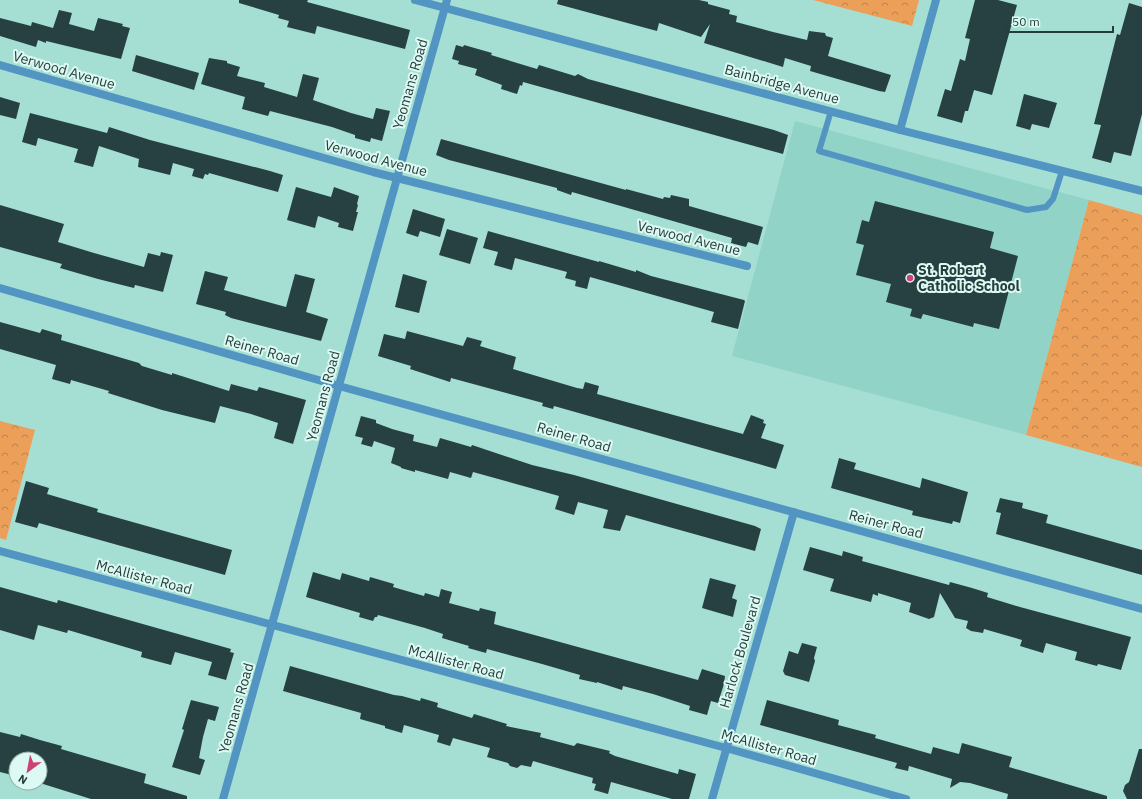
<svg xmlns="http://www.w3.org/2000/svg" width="1142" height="799" font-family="'IBM Plex Sans',sans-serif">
  <defs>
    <pattern id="park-crowns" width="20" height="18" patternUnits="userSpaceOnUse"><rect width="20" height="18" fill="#ec9f59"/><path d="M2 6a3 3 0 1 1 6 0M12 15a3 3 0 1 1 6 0" fill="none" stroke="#bf834b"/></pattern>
  </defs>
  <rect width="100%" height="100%" fill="#a5dfd3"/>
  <!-- built -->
  <path fill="#91d3c6" d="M795,121L1089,200L1026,435L732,356Z"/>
  <!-- park -->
  <g fill="url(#park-crowns)">
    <path d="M813,0H919L912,26Z"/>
    <path d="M1089,200L1142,215V467L1026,435Z"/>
    <path d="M0,421L35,430L6,540L0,538Z"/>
  </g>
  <!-- building -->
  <g fill="#274042">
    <path d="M239,0H308L307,2L322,6L410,30L405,49L317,26L315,34L287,27L289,21L278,18L279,15L239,3Z"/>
    <path d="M558,0H699L708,2V4L730,10L729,14L737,16L736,22L773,32L807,40L809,31L825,33L826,36L833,38L828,56L891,75L885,92L879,91L810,71L811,66L785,58L783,67L704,43L710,24L701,37L659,23L657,31L557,4Z"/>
    <path d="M975,0H998L1017,5L992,95L974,90L968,111H965L962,123L937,116L945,89L951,91L960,59L965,61L970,39L965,38Z"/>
    <path d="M1129,3L1142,7V114L1131,156L1114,152L1111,163L1092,158L1101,125L1094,124L1117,34L1120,35Z"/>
    <path d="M59,10L72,13L69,24L94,31L98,18L123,24L122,26L130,28L121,59L46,41V43L38,40L36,47L0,36V18L31,26L32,22L53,28Z"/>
    <path d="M456,45L463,47L464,45L492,53L491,55L537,69L539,65L575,76L578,74L588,79L774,130L788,135L783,154L523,82L522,86L520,85L517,94L501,89L502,85L475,75L477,69L458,64L459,61L452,59Z"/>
    <path d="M136,55L199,73L194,90L132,71Z"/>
    <path d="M209,58L227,61V63L240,67L237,76L265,83L264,87L297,97L303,74L319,78L313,100L351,113L373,119L376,108L390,111L382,141L371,138L370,142L355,138V135L332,127L270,111L268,116L242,109L245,97L201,84Z"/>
    <path d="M1024,94L1057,103L1049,128L1032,124L1030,130L1016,126Z"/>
    <path d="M0,97L20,103L16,119L0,115Z"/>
    <path d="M30,113L107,133L109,127L150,140L270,171L283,175L278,192L209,173L208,175L205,174L203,179L192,176L194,169L173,163L170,175L138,167L139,159L99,146L93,167L74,162L78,149L38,138L36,146L22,142Z"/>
    <path d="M441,139L626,190V189L663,199L664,197L670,198L671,195L689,199V206L763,227L758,245L748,242L746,247L731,243L732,238L572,192L571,195L557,190V188L449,160L436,155Z"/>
    <path d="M296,187L331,197L334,187L359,196L357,204L358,205L356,212H358L353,231L338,227L339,223L318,216L315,228L287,220Z"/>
    <path d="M875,201L994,232L990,248L1018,256L999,329L974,323L973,327L923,314L921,319L910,316L912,309L886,302L891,284L856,275L864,245L856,243L862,220L869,222Z"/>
    <path d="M0,205L64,224L58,242L94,253L144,267L148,253L160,256L161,252L173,255L163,292L135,285L134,288L98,279L60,268L62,264L0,247Z"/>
    <path d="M413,209L445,219L440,237L420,231L418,237L406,233Z"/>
    <path d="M447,229L478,238L470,264L439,255Z"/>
    <path d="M488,231L599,262V261L636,272V270L651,276L744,300L745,301L738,329L711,322L714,312L590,277L587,289L575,286L576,281L565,278L567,272L515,258L512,270L494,265L498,252L483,248Z"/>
    <path d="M205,271L228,277L224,290L286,307L295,274L315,279L306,312L328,319L321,341L231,318L225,315L226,312L196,304Z"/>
    <path d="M403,274L427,281L419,313L395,307Z"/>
    <path d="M0,322L40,333L42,329L62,335L61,340L139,363L142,366L172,375V373L229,391L231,384L257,391L259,387L306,400L293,444L274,438L278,423L251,414L220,406L215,423L162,410L108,393L109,391L71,380L70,384L52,379L56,365L0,349Z"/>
    <path d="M407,331L463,346L467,337L482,341L480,346L516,357L513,369L577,388L583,389L585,382L599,386L597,394L743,434L751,415L764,420L763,423L766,424L761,438L784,445L776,469L554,406L553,409L542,406L543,403L451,378L450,382L410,369L411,366L378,356L384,334L405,339Z"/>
    <path d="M361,416L376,420V423L392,429L414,435L413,441L437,447L440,438L471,447L472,445L532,465L574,475L755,526L761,529L755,551L626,515L620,531L603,528L608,510L578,502L574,515L555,509L559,496L473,472L471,478L450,472L448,479L415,470V472L401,468V467L391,463L395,448L374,441L372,447L361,444L363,438L355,436Z"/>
    <path d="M839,458L856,463L854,469L920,488L922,478L968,492L960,523L953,521L952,524L912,515L913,511L831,488Z"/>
    <path d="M26,481L49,488L47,494L98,509L97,512L232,550L225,575L39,523L37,528L15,522Z"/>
    <path d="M1000,498L1023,503L1022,508L1048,515L1046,523L1142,550V575L996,534L1001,513L996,512Z"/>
    <path d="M810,547L842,556L843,551L863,557L862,561L949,585L950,582L972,588L988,593L987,597L1020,607L1131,637L1121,670L1098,664L1097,666L1075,660L1077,652L1046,643L1043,653L1020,646L1022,640L984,629L983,633L971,631L966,628L968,621L955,618L940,593L934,617L929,619L909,612L911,603L878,593V596L873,594L871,602L830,591L834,579L803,570Z"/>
    <path d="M313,572L340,580L342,573L369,581L370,577L394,584L393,587L424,596L425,593L439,597L441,589L452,592L449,603L479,611L480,608L496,612L494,624L698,680L702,669L725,676L724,684L718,703L711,701L707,715L689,710L690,706L653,694L623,686L622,690L597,682V683L579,679L580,675L542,664L487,649L486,653L468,648L469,646L442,638L443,634L425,628L378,615L377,617H375L373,621L359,617L360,613L306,597Z"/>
    <path d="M710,578L736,585L732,598L737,600L733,617L702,608Z"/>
    <path d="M0,587L57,603L58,600L231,649L230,652L234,653L226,680L208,675L212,662L175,652L171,665L141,657L142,652L68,630L67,633L38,625L34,640L0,630Z"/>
    <path d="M802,643L817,647L814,658L815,661L809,682L785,675L783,671L789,651L798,654Z"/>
    <path d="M290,666L394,695L402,696L420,701L421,698L438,703L437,707L472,718L474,714L507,724L506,726L541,733L540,737L574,746L577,743L610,751L609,753L615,756L678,774L679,769L696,774L689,799H672L611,782L608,794L594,790L596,784L592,783L593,778L568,771L533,761L531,767L521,765L517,768L510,766L508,763L487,757L490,748L453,738L450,746L437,742L439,735L404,725L402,733L385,728V726L360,719L361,713L283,691Z"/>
    <path d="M191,700L219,707L215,721L208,719L203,737L199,758L205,760L200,775L172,767L184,730L182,729Z"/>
    <path d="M767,700L839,720L838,725L876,735L875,738L931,754L933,747L959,754L962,743L1012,757L1009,767L1107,796V799H1007L1008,794L970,783L960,782L950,788L952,779L909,766L908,771L895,768L897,763L760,725Z"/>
    <path d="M0,732L20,737L21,734L40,740L62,746L61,749L146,774L144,783L187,796V799H91L40,783V759H16V776L0,772Z"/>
    <path d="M1139,749H1142V799H1127L1123,791L1125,785L1129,782Z"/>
  </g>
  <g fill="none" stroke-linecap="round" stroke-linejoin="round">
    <!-- service -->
    <path stroke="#5294c2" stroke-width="6" d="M831,111L819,151L1027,210L1046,207L1053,199L1062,171"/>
    <!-- minor -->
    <g stroke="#5294c2" stroke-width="8">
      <path d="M415,0L900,130L1142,191"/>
      <path d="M0,65L373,172L747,266"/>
      <path d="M900,130L936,0"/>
      <path d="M0,288L339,386L1142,609"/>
      <path d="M0,551L726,748L906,799"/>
      <path d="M223,799L447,0"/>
      <path d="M712,799L794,512"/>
    </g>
  </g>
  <!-- markers -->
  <circle fill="#cd4177" stroke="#ddf9f3" stroke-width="1.5" cx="910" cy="278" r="4"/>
  <g text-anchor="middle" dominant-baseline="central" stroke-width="4" stroke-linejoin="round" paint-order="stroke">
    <!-- street labels -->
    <g font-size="14" fill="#263e39" stroke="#ddf9f3">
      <text transform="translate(64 70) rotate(16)">Verwood Avenue</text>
      <text transform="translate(410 84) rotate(-74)">Yeomans Road</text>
      <text transform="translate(782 84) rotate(15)">Bainbridge Avenue</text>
      <text transform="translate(376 158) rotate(15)">Verwood Avenue</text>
      <text transform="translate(689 238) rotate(14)">Verwood Avenue</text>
      <text transform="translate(262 350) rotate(16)">Reiner Road</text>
      <text transform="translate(323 396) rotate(-75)">Yeomans Road</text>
      <text transform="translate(574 437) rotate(16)">Reiner Road</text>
      <text transform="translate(886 524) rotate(15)">Reiner Road</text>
      <text transform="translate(144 577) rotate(15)">McAllister Road</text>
      <text transform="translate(740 652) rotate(-74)">Harlock Boulevard</text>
      <text transform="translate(456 662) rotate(15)">McAllister Road</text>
      <text transform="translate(236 708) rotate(-74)">Yeomans Road</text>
      <text transform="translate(769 747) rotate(16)">McAllister Road</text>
    </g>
    <!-- poi labels -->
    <g font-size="14" font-weight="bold" fill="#263e39" stroke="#ddf9f3" text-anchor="start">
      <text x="918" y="270">St. Robert<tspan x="918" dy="16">Catholic School</tspan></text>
    </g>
  </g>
  <!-- north arrow -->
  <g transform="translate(28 771) rotate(212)"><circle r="19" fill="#ddf9f3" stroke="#94aea9"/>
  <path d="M0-3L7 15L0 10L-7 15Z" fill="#cd4177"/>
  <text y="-6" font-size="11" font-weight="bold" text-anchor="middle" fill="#263e39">N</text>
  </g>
  <!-- scale -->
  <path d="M1006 26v6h107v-6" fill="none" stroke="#263e39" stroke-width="2"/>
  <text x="1012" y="26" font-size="12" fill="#263e39" stroke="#ddf9f3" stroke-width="3" paint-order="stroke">50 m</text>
</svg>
